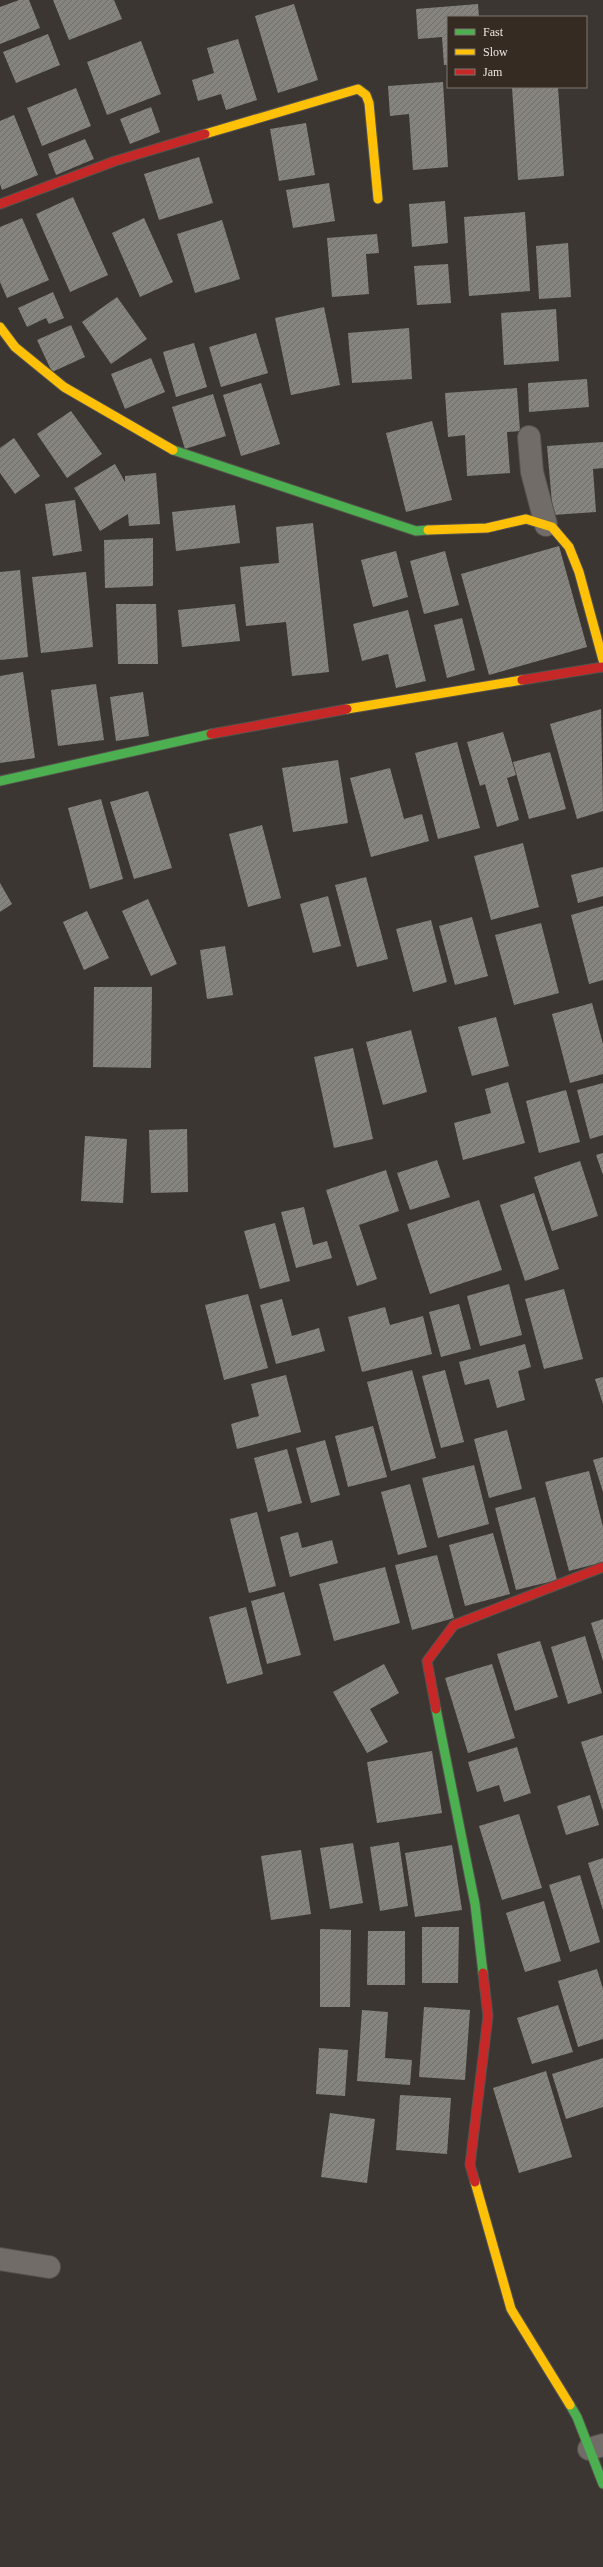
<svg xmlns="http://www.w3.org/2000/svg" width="603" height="2567" font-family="Georgia,serif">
  <defs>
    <pattern id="building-hatch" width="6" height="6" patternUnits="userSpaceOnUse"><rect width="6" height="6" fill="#86847f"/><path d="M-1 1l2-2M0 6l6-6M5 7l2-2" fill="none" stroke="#706e6a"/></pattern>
  </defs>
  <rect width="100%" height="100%" fill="#3b3631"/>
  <!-- building -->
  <g fill="url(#building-hatch)">
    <path d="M19,0H29L40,28L0,44V7Z"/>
    <path d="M53,0H114L122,19L69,40Z"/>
    <path d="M294,4L318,80L278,93L255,16Z"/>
    <path d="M478,4L479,17H448V65H444L442,37L418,39L416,9Z"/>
    <path d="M48,34L60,65L16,83L3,52Z"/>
    <path d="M238,39L257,100L226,110L221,94L198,101L192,80L214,73L207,48Z"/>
    <path d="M141,41L161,94L107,115L87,62Z"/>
    <path d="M443,82L448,167L413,170L409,114L390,116L388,86Z"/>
    <path d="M512,87H558L564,176L518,180Z"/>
    <path d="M76,88L91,126L42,146L27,108Z"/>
    <path d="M151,107L160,132L130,144L120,119Z"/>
    <path d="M14,115L38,175L2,190L0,184V121Z"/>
    <path d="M306,123L315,175L279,181L270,129Z"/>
    <path d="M85,139L94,159L56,175L48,154Z"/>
    <path d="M199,157L213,203L159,220L144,174Z"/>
    <path d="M329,183L335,221L293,228L286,190Z"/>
    <path d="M73,197L108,275L70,292L36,214Z"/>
    <path d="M445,201L448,243L412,247L409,204Z"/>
    <path d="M525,212L530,291L469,296L464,217Z"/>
    <path d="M22,218L49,280L7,298L0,282V227Z"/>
    <path d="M144,218L173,282L140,297L112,233Z"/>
    <path d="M222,220L240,279L195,293L177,234Z"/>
    <path d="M377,234L379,253L366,254L369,294L332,297L327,238Z"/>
    <path d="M568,243L571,297L539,299L536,246Z"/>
    <path d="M448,264L451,303L417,305L414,266Z"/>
    <path d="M53,292L64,318L49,324L46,318L27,327L18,308Z"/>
    <path d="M117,297L147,339L111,364L82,322Z"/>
    <path d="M324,307L340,385L291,395L275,318Z"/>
    <path d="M556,309L559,361L504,365L501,313Z"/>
    <path d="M71,325L85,357L52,372L37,340Z"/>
    <path d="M409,328L412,379L352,383L348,333Z"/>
    <path d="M256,333L268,373L221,387L209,347Z"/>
    <path d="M194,343L207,387L176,397L163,352Z"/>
    <path d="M151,358L165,392L125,409L111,374Z"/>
    <path d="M587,379L589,407L529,412L528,383Z"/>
    <path d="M261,383L280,444L241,456L223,395Z"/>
    <path d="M517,388L520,431L507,432L510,473L467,476L465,435L448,437L445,393Z"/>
    <path d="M213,394L226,436L185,449L172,407Z"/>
    <path d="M71,411L102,454L67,478L37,434Z"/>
    <path d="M432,421L452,500L406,512L386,433Z"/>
    <path d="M14,438L40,476L15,494L0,473V448Z"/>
    <path d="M603,442V468L593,469L596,512L553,515L547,446Z"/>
    <path d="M115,464L125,482V476L156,473L160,524L129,526L128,514L100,531L74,488Z"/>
    <path d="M75,500L82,551L53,556L45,504Z"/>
    <path d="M235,505L240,543L176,551L172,512Z"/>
    <path d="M313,523L329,672L292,676L286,622L246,626L240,567L279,563L276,527Z"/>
    <path d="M153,538V586L105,588L104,540Z"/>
    <path d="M559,546L587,647L489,675L461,574Z"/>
    <path d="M396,551L408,597L373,607L361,560Z"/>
    <path d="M445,551L459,605L424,614L410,561Z"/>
    <path d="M20,570L28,657L0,660V572Z"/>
    <path d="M86,572L93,647L41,653L32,577Z"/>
    <path d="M116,604H156L158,664H118Z"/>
    <path d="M235,604L240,641L182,647L178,610Z"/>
    <path d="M408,610L426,681L396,688L388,654L362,661L353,624Z"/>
    <path d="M462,618L475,670L447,678L434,625Z"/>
    <path d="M23,672L35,758L0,763V676Z"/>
    <path d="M96,684L104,740L58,746L51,690Z"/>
    <path d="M143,692L149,736L116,741L110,697Z"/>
    <path d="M601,709L603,811L577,819L550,724Z"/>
    <path d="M503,732L516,775L507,778L519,820L497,827L485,784L480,786L467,742Z"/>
    <path d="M457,742L480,828L438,839L415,753Z"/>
    <path d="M550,752L566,809L529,819L513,762Z"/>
    <path d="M338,760L348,823L293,832L282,768Z"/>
    <path d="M390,768L404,819L422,814L429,841L371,857L350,778Z"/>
    <path d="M148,791L172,868L134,879L110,802Z"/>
    <path d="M101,799L123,879L90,889L68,808Z"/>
    <path d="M262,825L281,898L248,907L229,834Z"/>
    <path d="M523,843L539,907L491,920L474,856Z"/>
    <path d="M603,867V896L578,903L571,875Z"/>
    <path d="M366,877L388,959L357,967L335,885Z"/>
    <path d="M0,883L12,904L0,912Z"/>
    <path d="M328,896L341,946L313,953L300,904Z"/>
    <path d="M148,899L177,964L151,976L122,911Z"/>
    <path d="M603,906V980L589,984L571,915Z"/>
    <path d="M87,911L109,958L84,970L63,922Z"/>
    <path d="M472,917L488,976L455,985L439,926Z"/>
    <path d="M431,920L447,982L413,992L396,929Z"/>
    <path d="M541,923L559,993L514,1005L495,935Z"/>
    <path d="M225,946L233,995L207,999L200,950Z"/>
    <path d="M94,987H152L151,1068L93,1067Z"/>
    <path d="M592,1003L603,1044V1074L570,1083L552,1014Z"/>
    <path d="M496,1017L509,1066L472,1076L458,1027Z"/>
    <path d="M411,1030L427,1092L383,1105L366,1042Z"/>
    <path d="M353,1048L373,1139L334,1148L314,1057Z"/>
    <path d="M508,1082L525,1143L463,1160L454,1123L491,1113L485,1089Z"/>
    <path d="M603,1083V1135L590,1139L577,1090Z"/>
    <path d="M566,1090L580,1142L539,1153L526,1101Z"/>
    <path d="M187,1129L188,1192L151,1193L149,1130Z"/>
    <path d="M85,1136L127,1139L123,1203L81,1201Z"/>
    <path d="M603,1153V1175L596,1155Z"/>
    <path d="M437,1160L450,1197L410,1210L397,1173Z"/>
    <path d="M580,1161L598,1216L552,1231L534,1177Z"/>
    <path d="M386,1170L399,1211L359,1225L377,1279L357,1286L326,1190Z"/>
    <path d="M534,1193L559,1269L525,1281L500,1205Z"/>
    <path d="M479,1200L502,1270L430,1294L407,1224Z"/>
    <path d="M304,1207L313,1245L327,1241L332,1258L296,1268L281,1212Z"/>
    <path d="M275,1223L290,1281L260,1289L244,1231Z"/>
    <path d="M509,1284L522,1335L480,1346L467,1296Z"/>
    <path d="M564,1289L583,1359L544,1369L525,1299Z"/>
    <path d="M248,1294L268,1368L224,1380L205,1305Z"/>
    <path d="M282,1299L292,1336L319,1328L325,1351L276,1364L260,1305Z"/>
    <path d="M459,1304L471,1349L441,1357L429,1312Z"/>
    <path d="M385,1307L390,1325L423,1316L432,1354L362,1372L348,1317Z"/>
    <path d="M525,1344L531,1367L518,1371L525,1400L497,1408L489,1379L465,1385L459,1362Z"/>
    <path d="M412,1370L436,1458L391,1471L367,1382Z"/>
    <path d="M445,1370L464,1442L441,1448L422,1376Z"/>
    <path d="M286,1375L301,1432L237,1449L231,1424L259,1416L251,1384Z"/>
    <path d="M603,1377V1404L595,1379Z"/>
    <path d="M373,1426L387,1477L348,1487L335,1436Z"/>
    <path d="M507,1430L522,1489L489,1498L474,1439Z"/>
    <path d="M325,1440L340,1495L311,1503L296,1448Z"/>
    <path d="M287,1449L302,1503L268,1512L254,1458Z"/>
    <path d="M603,1457V1492L593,1460Z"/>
    <path d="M474,1465L489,1524L438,1538L422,1478Z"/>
    <path d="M589,1471L603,1527V1562L569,1571L545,1482Z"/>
    <path d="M410,1484L427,1547L398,1555L381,1492Z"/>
    <path d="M535,1497L557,1580L516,1590L495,1508Z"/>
    <path d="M257,1512L276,1586L249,1593L230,1519Z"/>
    <path d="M298,1532L302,1548L332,1540L338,1563L290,1577L280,1537Z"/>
    <path d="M493,1533L510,1594L465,1606L449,1545Z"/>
    <path d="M437,1555L454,1618L412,1630L395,1565Z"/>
    <path d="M385,1567L400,1623L334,1641L319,1584Z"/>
    <path d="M284,1592L301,1655L267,1664L251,1601Z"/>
    <path d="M246,1607L263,1674L227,1684L209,1617Z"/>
    <path d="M603,1619V1661L591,1623Z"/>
    <path d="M585,1636L602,1693L568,1704L551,1647Z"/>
    <path d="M540,1641L558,1697L515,1711L497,1654Z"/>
    <path d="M384,1664L399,1693L370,1709L388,1742L367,1753L333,1692Z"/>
    <path d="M492,1664L515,1738L468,1753L445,1678Z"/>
    <path d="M603,1735V1811L581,1742Z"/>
    <path d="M517,1747L531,1793L504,1802L499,1785L477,1792L468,1762Z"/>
    <path d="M432,1751L442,1813L377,1823L367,1762Z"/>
    <path d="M590,1795L599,1825L566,1835L557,1806Z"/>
    <path d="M519,1814L542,1888L502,1900L479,1826Z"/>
    <path d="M399,1842L408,1906L380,1911L370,1847Z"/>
    <path d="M353,1843L363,1903L330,1909L320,1848Z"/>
    <path d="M452,1845L462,1910L415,1917L405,1853Z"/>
    <path d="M301,1850L311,1914L271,1920L261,1856Z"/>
    <path d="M603,1858V1910L588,1863Z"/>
    <path d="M580,1875L600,1942L570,1952L549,1885Z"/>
    <path d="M544,1901L561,1961L525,1972L506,1913Z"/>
    <path d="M422,1927H459L458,1983H422Z"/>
    <path d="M320,1929L351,1930L350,2007H320Z"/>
    <path d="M368,1931H405V1985H367Z"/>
    <path d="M597,1969L603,1989V2039L578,2047L558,1981Z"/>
    <path d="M558,2005L573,2052L532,2064L517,2018Z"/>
    <path d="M424,2007L470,2010L465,2080L419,2077Z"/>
    <path d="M362,2010L388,2012L385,2058L412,2060L410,2085L357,2081Z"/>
    <path d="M319,2048L348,2050L345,2096L316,2094Z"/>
    <path d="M603,2058V2107L566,2119L552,2074Z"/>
    <path d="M546,2071L572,2157L519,2173L493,2088Z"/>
    <path d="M400,2095L451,2098L447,2154L396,2150Z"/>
    <path d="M330,2113L375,2119L367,2183L321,2177Z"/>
  </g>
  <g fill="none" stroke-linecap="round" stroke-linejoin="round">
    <defs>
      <g id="street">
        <path d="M529,437L532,472L546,525"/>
        <path d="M0,2259L49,2267"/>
        <path d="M589,2449L603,2445"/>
      </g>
      <g id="fast">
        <path d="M173,450L416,531L428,530"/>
        <path d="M0,781L211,734"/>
        <path d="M436,1709L475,1904L483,1973"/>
        <path d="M570,2405L577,2417L603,2484"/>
      </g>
      <g id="slow">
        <path d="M205,134L358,89L366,95L369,103L378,199"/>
        <path d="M0,327L15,347L64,387L173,450"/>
        <path d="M428,530L487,528L526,519L552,527L569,547L579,572L603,660"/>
        <path d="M347,709L522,680"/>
        <path d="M475,2182L511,2309L570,2405"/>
      </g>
      <g id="jam">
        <path d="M0,204L115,161L205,134"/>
        <path d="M522,680L603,667"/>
        <path d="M211,734L347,709"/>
        <path d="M436,1709L427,1661L454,1625L603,1567"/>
        <path d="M475,2182L470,2165L488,2016L483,1973"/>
      </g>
    </defs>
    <!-- street casing -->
    <use href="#street" stroke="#56524e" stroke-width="24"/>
    <!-- fast casing -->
    <use href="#fast" stroke="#56524e" stroke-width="11"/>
    <!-- slow casing -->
    <use href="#slow" stroke="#56524e" stroke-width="11"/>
    <!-- jam casing -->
    <use href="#jam" stroke="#56524e" stroke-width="11"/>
    <!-- street -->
    <use href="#street" stroke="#716c68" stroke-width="22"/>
    <!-- fast -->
    <use href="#fast" stroke="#4caf50" stroke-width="9"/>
    <!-- slow -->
    <use href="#slow" stroke="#ffc107" stroke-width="9"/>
    <!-- jam -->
    <use href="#jam" stroke="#c62828" stroke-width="9"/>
  </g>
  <!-- legend -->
  <rect x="447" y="16" width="140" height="72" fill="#352b23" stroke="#7f766f"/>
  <rect x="455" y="29" width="20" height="6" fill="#4caf50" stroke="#7f766f"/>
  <text x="483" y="36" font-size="12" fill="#ede6e1">Fast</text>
  <rect x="455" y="49" width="20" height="6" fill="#ffc107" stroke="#7f766f"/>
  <text x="483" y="56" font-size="12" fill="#ede6e1">Slow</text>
  <rect x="455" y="69" width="20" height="6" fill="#c62828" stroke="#7f766f"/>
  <text x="483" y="76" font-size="12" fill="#ede6e1">Jam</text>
</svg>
